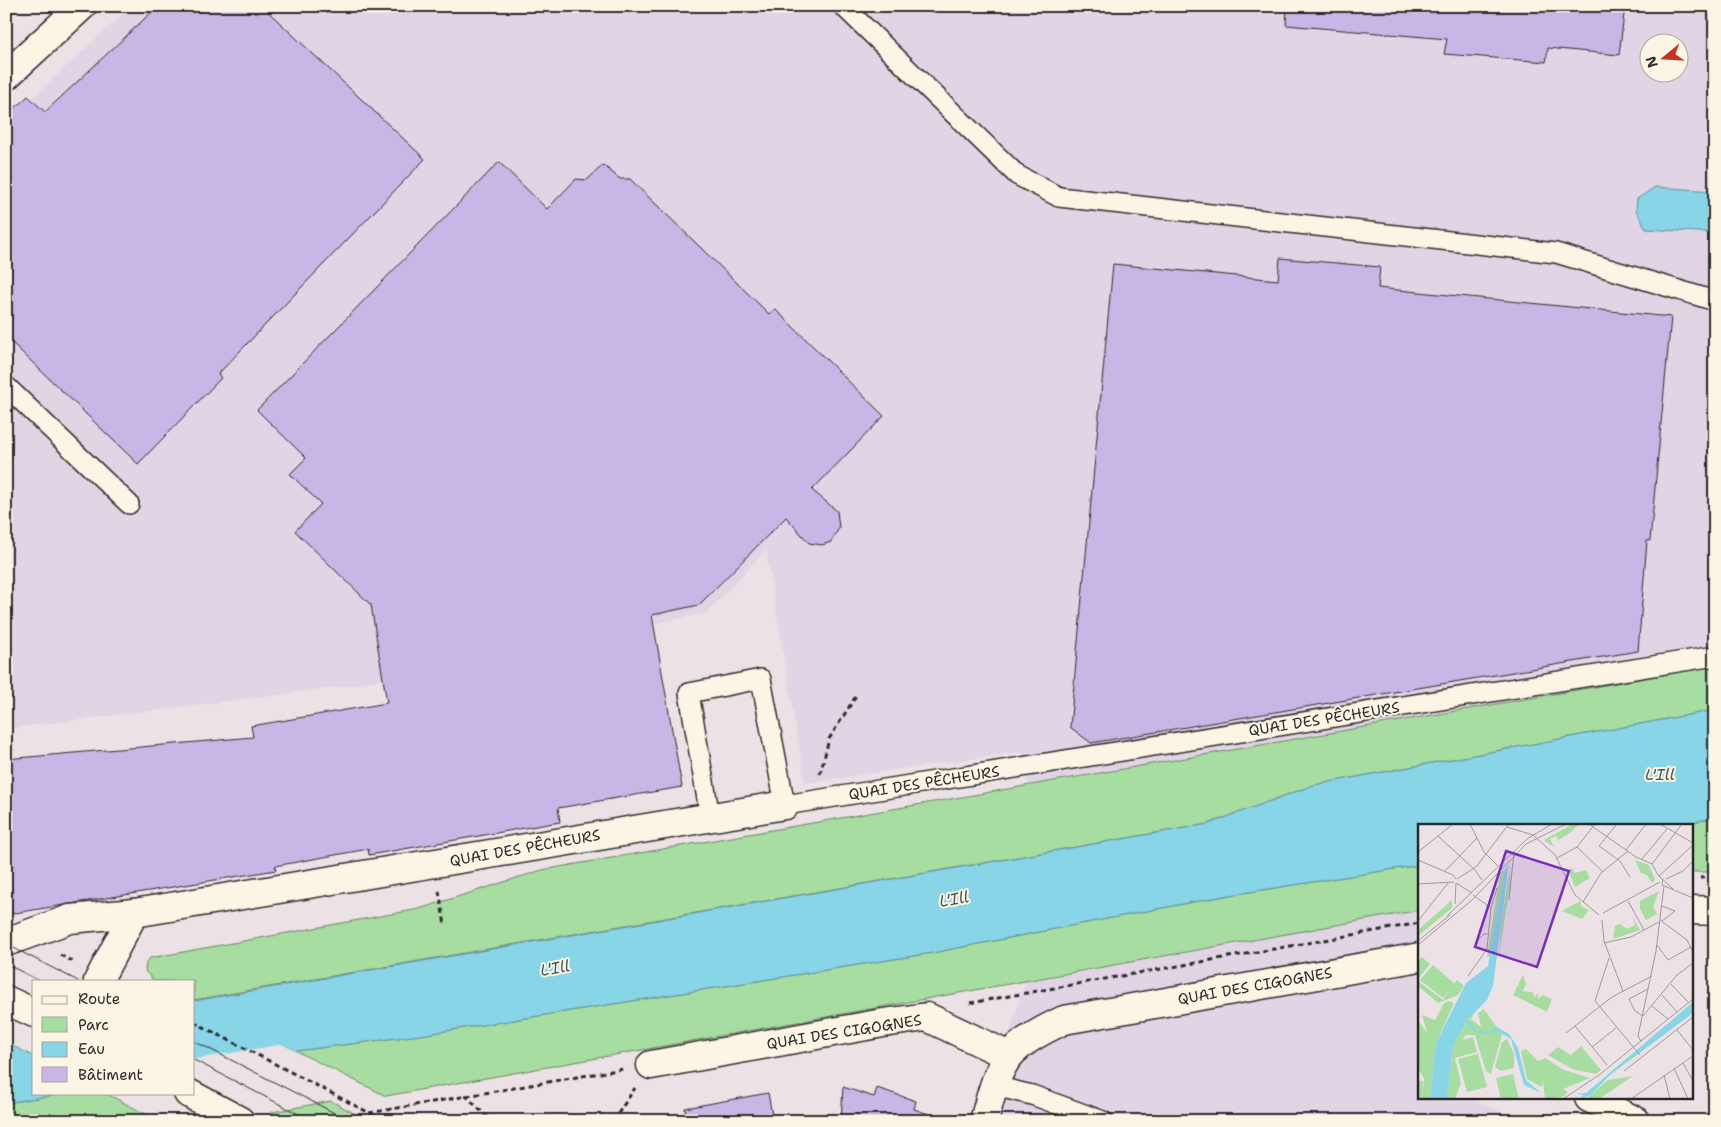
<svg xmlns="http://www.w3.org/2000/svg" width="1721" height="1127" font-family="'Shantell Sans',sans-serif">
  <rect width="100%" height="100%" fill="#ece2e5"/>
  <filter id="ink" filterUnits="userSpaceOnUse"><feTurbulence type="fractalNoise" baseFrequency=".02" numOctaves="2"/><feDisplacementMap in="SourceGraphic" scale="10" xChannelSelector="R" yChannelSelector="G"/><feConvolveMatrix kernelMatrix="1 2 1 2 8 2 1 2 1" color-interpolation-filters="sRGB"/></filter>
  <g filter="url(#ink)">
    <!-- built -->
    <g fill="#e1d5e5" fill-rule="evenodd">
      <path d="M131,6H1715V666L1029,785L1022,752L805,783L766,550L707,613L348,686L6,729V122ZM1648,42H1678V72H1648Z"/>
      <path d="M1420,910V1098H1470L1522,1121H982L1025,982Z"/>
    </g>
    <!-- green -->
    <g fill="#a7dda1" stroke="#698466">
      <path d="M1715,666V710L1314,785L1208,824L194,1000V981H154L145,971L146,963L150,958L419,909L542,870Z"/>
      <path d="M1715,818V872H1692V826H1669Z"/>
      <path d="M1420,865V910L386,1096L296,1051L420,1035L932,953L1224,896Z"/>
      <path d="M67,1093H105L159,1121H6V1103Z"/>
      <path d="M331,1101L369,1121H289L272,1112Z"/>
    </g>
    <!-- water -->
    <g fill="#88d5e7" stroke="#63919c">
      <path d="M1655,187L1715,191V233L1646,229L1636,210L1637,199Z"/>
      <path d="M1715,710V818L1669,826H1420V865L1224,896L932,953L420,1035L296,1051L194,1001L1208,824L1314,785Z"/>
      <path d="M6,1042L34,1057V1093H67L6,1103Z"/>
    </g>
    <!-- pier -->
    <path fill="#ece2e5" d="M194,1001L240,1023L300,1053H295L194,1003Z"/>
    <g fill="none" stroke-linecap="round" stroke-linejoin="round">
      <!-- river -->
      <path stroke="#88d5e7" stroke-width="56" d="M194,1031L317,1010"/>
    </g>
    <!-- building -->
    <g fill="#c8b6e6" stroke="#2b2b2b">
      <path d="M158,6H262L425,159L218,374L221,378L138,464L6,337V116L28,96L45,112Z"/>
      <path d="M1287,6H1625L1619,55L1548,48L1546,62L1444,54L1447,39L1286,25Z"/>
      <path d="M499,162L547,209L576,179L587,180L603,165L620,179H630L769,314L775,309L884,416L812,490L837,511L839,528L831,542L822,545L809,543L786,517L699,605L652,615L682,787L558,808L560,822L542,825L369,855L368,849L275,866L276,870L9,914L6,898V759L253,737L251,726L387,703L371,605L295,531L321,504L290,474L306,458L257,410Z"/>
      <path d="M1280,258L1380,267L1378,288L1671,317L1650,541H1647L1638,651L1091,743L1070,727L1113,264L1278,280Z"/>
      <path d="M843,1087L874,1097L877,1088L916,1101L914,1109L932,1115V1121H841Z"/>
      <path d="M768,1093L773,1121H686L685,1108Z"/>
    </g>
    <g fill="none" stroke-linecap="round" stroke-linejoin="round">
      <defs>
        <g id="service">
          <path d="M843,6L1017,175L1059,197L1556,253L1715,301"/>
          <path d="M6,386L129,504"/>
          <path d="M710,817L689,693L761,679L785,805L1715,656"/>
          <path d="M994,1086L1032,1095L1103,1121"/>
        </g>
        <g id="minor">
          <path d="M1692,910L1715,911"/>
          <path d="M6,942L70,919L134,913L785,805"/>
          <path d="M98,981L134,913"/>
          <path d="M651,1065L883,1023L927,1017L1009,1056"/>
          <path d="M1589,1098L1636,1121"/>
          <path d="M984,1121C990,1100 995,1074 1009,1056C1023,1040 1045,1029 1064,1020L1420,957"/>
        </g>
        <path id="tertiary" d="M6,76L82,6"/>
        <g id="secondary">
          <path d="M6,1000L34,1013"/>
          <path d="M188,1093L240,1121"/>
        </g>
      </defs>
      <!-- service casing -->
      <use href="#service" stroke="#2b2b2b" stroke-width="22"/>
      <!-- minor casing -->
      <use href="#minor" stroke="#2b2b2b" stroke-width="31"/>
      <!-- tertiary casing -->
      <use href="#tertiary" stroke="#2b2b2b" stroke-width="31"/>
      <!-- secondary casing -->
      <use href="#secondary" stroke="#2b2b2b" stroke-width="31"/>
      <!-- path -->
      <g stroke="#2b2b2b" stroke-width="3" stroke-dasharray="5 4" stroke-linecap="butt">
        <path d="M820,774L829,739L856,696"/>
        <path d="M1700,878L1715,877"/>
        <path d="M439,891L445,925"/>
        <path d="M60,955L74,962"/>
        <path d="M970,1003L1420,923"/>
        <path d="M194,1022L385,1121"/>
        <path d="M465,1095L491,1121"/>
        <path d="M369,1113L623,1069"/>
        <path d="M613,1121L635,1088"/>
      </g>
      <!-- service -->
      <use href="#service" stroke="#fcf5e5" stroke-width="19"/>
      <!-- minor -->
      <use href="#minor" stroke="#fcf5e5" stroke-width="28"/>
      <!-- tertiary -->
      <use href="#tertiary" stroke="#fcf5e5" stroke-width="28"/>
      <!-- secondary -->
      <use href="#secondary" stroke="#fcf5e5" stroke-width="28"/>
      <!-- tram -->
      <g stroke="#2b2b2b" stroke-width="1">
        <path d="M6,944L78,981"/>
        <path d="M6,964L40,981"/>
        <path d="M194,1041L350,1121"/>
        <path d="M194,1060L312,1121"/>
      </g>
    </g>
  </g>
  <g text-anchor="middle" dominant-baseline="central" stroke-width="4" stroke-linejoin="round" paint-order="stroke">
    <!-- street labels -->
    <g font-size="15" fill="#2b2b2b" stroke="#fcf5e5">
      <text transform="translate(1324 719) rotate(-9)">QUAI DES PÊCHEURS</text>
      <text transform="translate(924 783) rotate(-9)">QUAI DES PÊCHEURS</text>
      <text transform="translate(525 848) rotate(-10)">QUAI DES PÊCHEURS</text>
      <text transform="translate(1255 986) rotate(-10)">QUAI DES CIGOGNES</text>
      <text transform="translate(844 1032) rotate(-9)">QUAI DES CIGOGNES</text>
    </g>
    <!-- water labels -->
    <g font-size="16" font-style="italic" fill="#42565a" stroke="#fcf5e5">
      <text x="1660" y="774">L'Ill</text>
      <text transform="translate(954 899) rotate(-10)">L'Ill</text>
      <text transform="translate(555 968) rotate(-10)">L'Ill</text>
    </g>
  </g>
  <!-- overview -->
  <g transform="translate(1418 824)">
    <rect width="275" height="275" fill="#ece2e5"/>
    <path d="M155,0H161L152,9L140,16L138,12L132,15L136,23L126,16ZM217,36L231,41L237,56L234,59L229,51L223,49ZM93,38L92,62L80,137L83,100ZM154,44L157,49L168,46L172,54L157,63L150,46ZM87,45L78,99L73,134L69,132L82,49ZM241,67L235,83L239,90L228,96L222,85V77ZM34,76V84L0,112V106ZM162,77L164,83L171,86L164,95L144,87ZM214,92L222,106L195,115L197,102L202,100L209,105L217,101ZM4,133L12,140L1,154L0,137ZM15,141L37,160L25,174L2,156ZM105,151L108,160L105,167L114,168L117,173L120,169V175L125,171L134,175L129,188L95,171ZM39,156L46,162L40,171L20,179L0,162V157L25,176ZM32,177L36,179L18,219L12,275H0V257H5L4,274L6,254L0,245V196L9,209L4,191L17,196L26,179ZM66,185L84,211L73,250L68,247L57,211H47L45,216L55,213L59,228L37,234L43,259L37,275H29L35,220L54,188L58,186L53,195L63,203L60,189ZM89,215L96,230V244L83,247L77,243L84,218ZM163,222L183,246L178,250L154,245L130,231L140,223L153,231ZM108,225L120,237L127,234L146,246L172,254L145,265L150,268L144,273L127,275L125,256L124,263L109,255L103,227ZM60,230L69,263L49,268L40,235ZM95,250L101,275H83L78,254ZM215,252L181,275H168L190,256Z" fill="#a7dda1"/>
    <path d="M91,40L75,162L69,176L49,196L59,207L73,208L79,203L91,210L100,224L108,256L123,269L106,261L93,215L79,207L72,210L57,208L48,198L35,221L29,275H12L18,219L48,159L70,142L87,45ZM275,178V189L192,251L173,271L162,275L165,271L158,270L168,269Z" fill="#88d5e7"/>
    <path fill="none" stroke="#9f999b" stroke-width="1" d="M52,0L66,28L81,43M171,0L218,33L234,40L240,51L255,65M199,0L181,22L202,37L212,53M242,0L275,19M89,3L115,11L137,31L157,71L181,91M20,12L57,46L64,56M159,23L185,48M208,26L228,0M0,28L35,0M139,34L159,23L177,0M224,35L249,5M0,36L35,51L38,55M234,40L264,0M27,47L59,14M241,52L275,21M39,55L58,43L90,1M245,55L244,61L275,74M248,55L265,47L275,37M38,59L54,69M0,60L36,58M55,71L73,84M91,76L96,28M210,77L226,106M165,78L183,49L210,27M37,80L38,59M244,82L257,87L244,97M185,89L242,58M29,92L109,15L134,0M184,96L186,117L205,167M242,96L269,116L275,128M0,97L30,59M0,117L32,91M57,119L66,110H71M186,119L213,113L241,98M0,121L54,76L108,20L148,0M239,121L250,136L273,123M191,134L177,177L222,231M50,152L69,125L73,84L79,64M253,160L271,179M244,171L259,188M234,182L250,195M225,192L259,151L275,139M225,192L217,187L211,175L230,165M157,202L189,241M259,206L275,226M148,209L194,173L234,152M223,217L220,212L238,127L246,62M174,223L198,204M265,239L275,257M256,244L270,275M206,247L275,193M246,251L252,275M145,275L181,251L275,175M213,275L275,232"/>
    <path fill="#7b2cbf" fill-opacity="0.15" stroke="#7b2cbf" stroke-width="2.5" d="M88,27L151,47L119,143L57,123Z"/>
    <rect width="275" height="275" fill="none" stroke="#2b2b2b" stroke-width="2.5"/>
  </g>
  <!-- margin -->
  <rect width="1721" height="1127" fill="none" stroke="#fcf5e5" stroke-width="25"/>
  <rect x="12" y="12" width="1696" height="1102" fill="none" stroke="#2b2b2b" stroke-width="2" filter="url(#ink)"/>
  <!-- legend -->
  <rect x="32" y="980" width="162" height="115" fill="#fcf5e5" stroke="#a8a49b"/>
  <rect x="42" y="996" width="25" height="8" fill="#fcf5e5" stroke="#a8a49b"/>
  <text x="78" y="1004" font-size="15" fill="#2b2b2b">Route</text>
  <rect x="42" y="1017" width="25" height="15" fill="#a7dda1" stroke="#a8a49b"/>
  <text x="78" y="1030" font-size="15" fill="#2b2b2b">Parc</text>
  <rect x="42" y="1042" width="25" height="15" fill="#88d5e7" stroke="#a8a49b"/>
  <text x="78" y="1054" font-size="15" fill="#2b2b2b">Eau</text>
  <rect x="42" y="1067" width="25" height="15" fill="#c8b6e6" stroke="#a8a49b"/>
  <text x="78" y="1080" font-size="15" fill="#2b2b2b">Bâtiment</text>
  <!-- north arrow -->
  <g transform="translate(1664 58) rotate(252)"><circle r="24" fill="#fcf5e5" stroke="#a8a49b"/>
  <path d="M0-4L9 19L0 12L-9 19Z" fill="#c8321e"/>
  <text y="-8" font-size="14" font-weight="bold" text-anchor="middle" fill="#2b2b2b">N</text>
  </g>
</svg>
